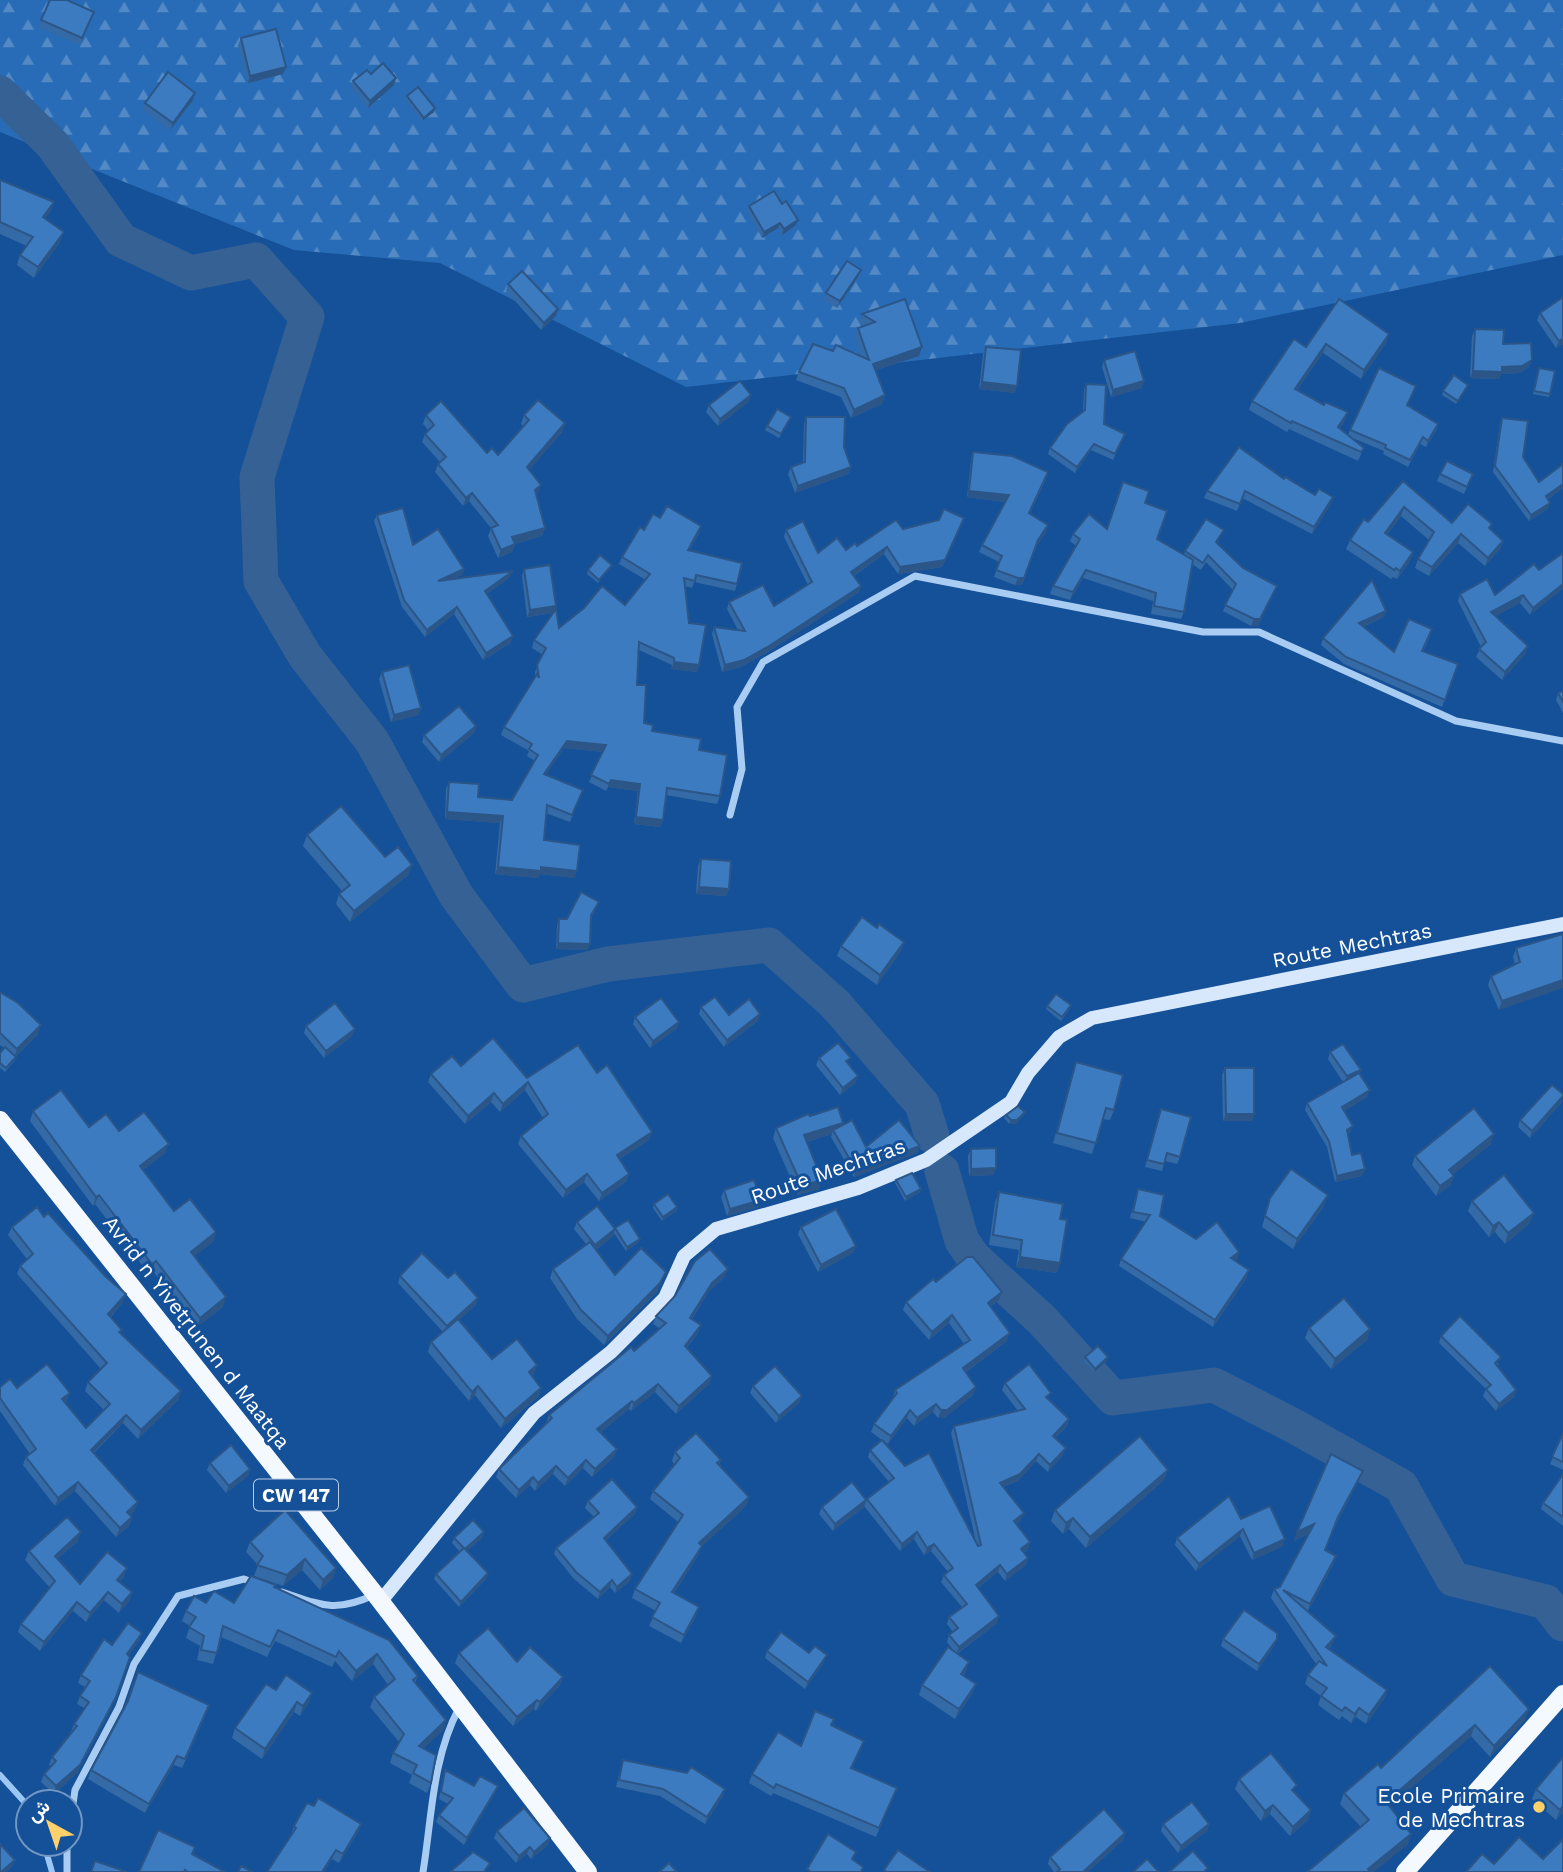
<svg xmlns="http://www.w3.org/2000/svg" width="1563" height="1872" font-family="'Work Sans',Vazirmatn,sans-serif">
  <defs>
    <pattern id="forest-firs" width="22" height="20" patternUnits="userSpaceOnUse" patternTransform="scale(1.75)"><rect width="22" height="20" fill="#286cb7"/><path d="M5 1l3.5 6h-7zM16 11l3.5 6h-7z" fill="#5389c5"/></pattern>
  </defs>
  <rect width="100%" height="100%" fill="#155199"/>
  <!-- forest -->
  <path fill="url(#forest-firs)" d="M0,0H1563V255L1240,323L686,387L440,263L294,250L0,132Z"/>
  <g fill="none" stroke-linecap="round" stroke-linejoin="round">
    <!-- stream -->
    <g stroke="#9bc7f5" stroke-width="6">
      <path d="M0,1775L28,1806"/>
      <path d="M44,1844L52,1872"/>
    </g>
    <!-- river -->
    <g stroke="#356195" stroke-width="35">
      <path d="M0,93L52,144L121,240L191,273L256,260L307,317L257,477L261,581L305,656L372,741L456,895L523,985L608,964L769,945L835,1004L922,1104L932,1136"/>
      <path d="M942,1171L962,1241L974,1258L1042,1320L1113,1398L1214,1385L1294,1426L1401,1486L1453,1579L1546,1602L1563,1624"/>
    </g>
    <!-- street -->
    <g stroke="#a9ccf2" stroke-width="7">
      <path d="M730,815L742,769L737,707L763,662L915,576L1203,632H1259L1456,721L1563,741"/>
      <path d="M282,1592C321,1605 335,1613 374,1595"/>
      <path d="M70,1824L75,1790L119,1707L134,1664L178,1596L244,1579L255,1583"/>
      <path d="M67,1872V1844"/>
      <path d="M423,1872C432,1817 432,1759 459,1708"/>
    </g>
    <!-- secondary -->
    <path stroke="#d8e8fc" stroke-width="14" d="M380,1602L534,1413L611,1352L665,1298L684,1256L716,1229L858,1188L926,1160L1011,1102L1028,1073L1059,1037L1092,1018L1563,924"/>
    <!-- primary -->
    <g stroke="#f4f9ff" stroke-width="18">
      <path d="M0,1120L375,1594L588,1872"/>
      <path d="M1405,1872L1563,1694"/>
    </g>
  </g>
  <!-- wall -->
  <g fill="#346aa6">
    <path d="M50,0L94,12L80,45L39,27Z"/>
    <path d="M241,38L283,74L248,83L238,45Z"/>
    <path d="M371,74L396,78L394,85L368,108L351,88L353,81Z"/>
    <path d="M407,96L435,108L434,112L422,121L405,100Z"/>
    <path d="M193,100L170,130L143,110L145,103Z"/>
    <path d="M0,180L54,202L50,212L45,219L60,242L34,278L17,265L20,255L27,246L0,234Z"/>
    <path d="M782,204L798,220L796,225L782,235L778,228L762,238L747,211L749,206Z"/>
    <path d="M861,270L858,277L837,308L824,300L826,293Z"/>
    <path d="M508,284L556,316L541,330L506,291Z"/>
    <path d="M1339,299L1386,343L1361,379L1323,353L1297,390L1345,421L1340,428L1348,435L1350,430L1416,386L1407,406L1438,424L1436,431L1426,447L1420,444L1408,467L1383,454L1384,451L1350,437L1364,448L1358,461L1289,429L1287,432L1249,410L1252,401L1306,347Z"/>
    <path d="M1540,313L1563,344L1556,348L1537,320Z"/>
    <path d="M862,314L922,347L919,356L876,370L885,395L882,404L851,418L841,397L796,380L799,372L833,351L862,357L855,336L858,328L864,326L859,322Z"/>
    <path d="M1475,329L1503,344L1529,367L1520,373L1501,374L1499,379L1470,378L1472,336Z"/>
    <path d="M986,347L1015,393L979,389L983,354Z"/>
    <path d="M1104,360L1142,388L1111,397L1102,367Z"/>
    <path d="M1539,368L1550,394L1549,397L1533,394Z"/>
    <path d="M1086,384L1104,424L1125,434L1113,460L1091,450L1075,473L1048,454L1050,448L1083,411L1084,389Z"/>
    <path d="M1468,385L1456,404L1442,395L1443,391Z"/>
    <path d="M751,395L748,402L718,426L706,412L709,405Z"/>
    <path d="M426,415L487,453L498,455L523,426L521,424L524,415L565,423L562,432L529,470L538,493L536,495L545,528L542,536L515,544L512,552L498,558L488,536L491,528L469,501L463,506L435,472L438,464L440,462L422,442L425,434L428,430L423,424Z"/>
    <path d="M806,417L844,447L851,467L848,474L795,493L788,474L791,467L803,463L804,424Z"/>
    <path d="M1502,418L1523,457L1539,482L1563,464V488L1548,499V509L1529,521L1493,472L1500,424Z"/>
    <path d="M789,420L779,438L765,430L767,426Z"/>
    <path d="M973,452L1046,479L1030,513L1048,525L1046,532L1036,547L1022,585H1015L994,577L999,562L979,552L982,545L1005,502L967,497L971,459Z"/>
    <path d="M1440,474H1473L1464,494L1437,481Z"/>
    <path d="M1284,479L1331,504L1312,534L1242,498L1237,511L1204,498L1207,491Z"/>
    <path d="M1403,481L1452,523L1490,530L1503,541L1500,549L1485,566L1458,543L1429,576L1415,568L1418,559L1429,540L1401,516L1387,535L1413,552L1410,561L1397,579L1393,577L1391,579L1346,549L1350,540L1368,522Z"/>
    <path d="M1145,503L1157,539L1184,555L1185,551L1224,530L1217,543L1243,568L1277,586L1258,626H1251L1223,611L1233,590L1206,562L1201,570L1192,564L1184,612L1181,619L1151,614L1153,601L1083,578L1070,600L1050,594L1053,586L1076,546L1070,541L1073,534L1107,529Z"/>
    <path d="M377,515L413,545L464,569L462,575L455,578L510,577L487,594L511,643L483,660L454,614L425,637L402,607L374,521Z"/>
    <path d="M660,518L699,533L689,551L737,584L735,591L694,582L692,588L685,586L689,623L699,665L697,672L671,669L672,665L639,650L637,685L644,723L652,731L699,750L720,796L717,804L666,795L663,820L660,827L634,824L638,791L608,787L606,791L589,782L603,752L564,748L546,774L583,790L570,822L546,813L544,840L575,878L540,874L538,878L495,874L500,823L445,819L446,789L449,782L478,797L512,800L535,761L527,756L529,751L501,735L504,727L535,677V672L543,655L532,648L534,640L553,613L527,617L522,576L524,569L553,612L559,628L625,605L646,580L619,564L622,557L644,530Z"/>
    <path d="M961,525L942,567L898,574L884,554L854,576L861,586L858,593L766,653L741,667L722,672L712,634L714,627L738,630L727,609L729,602L774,606L808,585L784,537L786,530L818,553L846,550L903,529Z"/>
    <path d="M1563,553L1530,615L1520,603L1495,616L1528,646L1525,654L1502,680L1476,657L1481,647L1458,601L1460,594L1495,595L1539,570Z"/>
    <path d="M610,568L598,583L587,574L588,570Z"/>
    <path d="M1386,611L1384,617L1363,627L1394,652L1430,636L1423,652L1458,664L1442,707L1344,664L1321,645L1323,638Z"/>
    <path d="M382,672L421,708L418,715L391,722L379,679Z"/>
    <path d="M1563,691V713L1556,700L1558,693Z"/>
    <path d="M476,726L474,733L439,762L422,742L424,735Z"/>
    <path d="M307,835L385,857L412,865L408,875L350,922L336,904L339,894L342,891L303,846Z"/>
    <path d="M701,859L729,889L726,896L696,894L698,866Z"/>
    <path d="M599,902L591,918L588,950L556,949L557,925L559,919H567Z"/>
    <path d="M877,928L904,942L900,952L877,985L837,956L841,946Z"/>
    <path d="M1563,934L1499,1010L1488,985L1491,976L1515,965L1513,957L1516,948Z"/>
    <path d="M0,992L38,1034L16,1056L15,1060L5,1072L0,1068V1053L4,1048L0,1045Z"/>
    <path d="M1047,1006L1070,1008L1061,1021L1046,1009Z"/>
    <path d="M701,1007L729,1015L758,1021L724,1047L699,1014Z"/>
    <path d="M635,1017L679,1022L676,1029L650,1048L633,1024Z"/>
    <path d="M306,1026L352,1036L324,1058L304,1033Z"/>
    <path d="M1330,1052L1359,1073L1367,1097L1344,1111L1350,1133L1348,1135L1352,1155L1362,1176L1335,1182L1327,1147L1305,1110L1307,1103L1343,1082L1328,1059Z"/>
    <path d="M819,1058L848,1064L858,1076L855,1083L840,1095L816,1065Z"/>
    <path d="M1076,1062L1114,1110L1110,1120L1103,1119L1092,1154L1053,1143Z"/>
    <path d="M461,1066L527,1078L597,1073L649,1140L620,1159L629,1174L626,1182L599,1201L584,1182L563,1198L518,1144L521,1136L543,1118L525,1090L500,1112L491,1102L465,1124L428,1082L431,1074Z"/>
    <path d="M1225,1068L1254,1114L1252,1121H1223L1222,1075Z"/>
    <path d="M1562,1102L1530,1138L1518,1127L1520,1120Z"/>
    <path d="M1161,1109L1180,1157L1177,1164L1165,1161L1162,1171L1145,1167Z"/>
    <path d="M33,1111L89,1127L119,1131L165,1153L143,1170L174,1211L216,1232L213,1242L194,1256L223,1307L197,1327L152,1270L148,1273L95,1204L93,1206L30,1121Z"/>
    <path d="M1006,1115L1023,1116L1016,1124H1009L1004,1118Z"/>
    <path d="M810,1116L843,1123L842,1125L866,1147L920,1146L917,1153L854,1177L831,1137L832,1134L807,1142L819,1189L798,1195L773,1138L776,1128Z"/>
    <path d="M1491,1144L1453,1174L1454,1176L1450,1185L1436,1196L1412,1165L1415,1156Z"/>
    <path d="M971,1149L994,1175L969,1176L968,1156Z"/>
    <path d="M896,1180L920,1192L905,1201L895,1183Z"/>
    <path d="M1138,1189L1160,1216L1196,1239L1239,1252L1237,1259L1235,1261L1247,1277L1213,1327L1119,1266L1121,1259L1146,1222L1130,1218Z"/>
    <path d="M724,1190L759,1207L727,1216L721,1197Z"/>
    <path d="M999,1192L1060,1219L1057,1273L1016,1267L1019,1250L989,1245L995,1202Z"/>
    <path d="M1270,1198L1324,1206L1293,1249L1262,1227Z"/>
    <path d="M1472,1201L1530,1223L1505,1244L1495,1232L1489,1237L1468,1211Z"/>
    <path d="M654,1204L677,1207L676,1211L662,1221L653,1208Z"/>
    <path d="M44,1217L123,1302L111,1317L121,1334L181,1391L178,1400L138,1439L123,1423L94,1453L138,1502L134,1511L130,1515L132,1517L129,1526L116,1537L75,1491L55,1506L23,1465L26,1457L30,1454L0,1411V1387L17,1388L67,1401L65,1403L86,1428L104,1410L85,1391L88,1382L101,1369L17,1274L20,1266L27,1259L8,1235L12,1227Z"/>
    <path d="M577,1222L615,1228L639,1242L626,1251L614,1233L613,1236L596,1250L615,1275L662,1281L657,1292L604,1345L577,1319L550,1278L553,1269L586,1244L574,1229Z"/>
    <path d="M801,1227L856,1246L853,1253L818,1272L798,1234Z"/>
    <path d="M400,1276L476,1305L459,1320L492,1359L534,1374L532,1376L541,1388L538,1397L501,1428L475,1395L469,1401L428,1352L431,1342L443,1332L398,1283Z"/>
    <path d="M725,1277L709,1291L692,1319L698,1333L687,1348L712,1376L709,1384L676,1414L655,1392L631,1411L629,1409L601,1432L617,1449L614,1457L592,1477L583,1468L565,1486L553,1474L535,1491L530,1485L516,1498L496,1477L499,1469L546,1423L549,1415L634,1351L659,1328L653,1324L656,1316Z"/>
    <path d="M936,1282L1002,1292L999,1300L990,1307L1007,1341L966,1372L973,1395L944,1418H938L933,1412L914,1426L907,1418L888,1444L882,1440L976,1542L951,1433L954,1426L1018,1411L1002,1390L1005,1383L1049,1400L1069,1419L1067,1426L1055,1438L1063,1455L1048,1472L1036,1461L1018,1481L1003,1487L1021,1520L1017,1524L1030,1542L1028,1549L1024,1553L1028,1558L1026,1565L1005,1581L998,1572L978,1588L997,1623L957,1654L966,1672L963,1676L976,1684L972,1694L955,1719L919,1695L922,1685L954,1651L947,1642L949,1635L953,1632L947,1624L949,1617L962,1607L941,1582L944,1575L948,1572L931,1551L924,1555L914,1539L900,1551L864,1506L867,1499L889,1482L868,1457L870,1450L882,1440L871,1432L874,1424L893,1399L895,1390L964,1344L949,1323L929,1340L903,1310L906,1302Z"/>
    <path d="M1309,1328L1370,1329L1367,1340L1331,1369L1305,1338Z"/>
    <path d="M1441,1336L1499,1364L1497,1366L1514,1397L1496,1411L1483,1396L1486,1389L1439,1343Z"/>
    <path d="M1085,1357L1107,1361L1094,1372L1084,1361Z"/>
    <path d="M753,1386L802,1396L799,1403L776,1423L750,1393Z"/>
    <path d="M1563,1433V1470L1550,1464Z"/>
    <path d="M675,1452L721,1460L719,1465L749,1497L746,1506L702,1546L699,1554L674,1593L696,1616L681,1643L649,1626L656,1611L632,1598L635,1589L678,1522L650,1499L653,1491L674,1464L672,1461Z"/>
    <path d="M210,1463L250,1469L248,1476L226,1493L207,1470Z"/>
    <path d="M1363,1471L1359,1480L1335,1526L1325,1551L1333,1565L1308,1611L1332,1645L1329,1649L1387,1690L1384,1699L1366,1724L1356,1717L1351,1723L1342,1716L1339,1720L1318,1705L1321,1696L1305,1684L1308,1675L1316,1664L1271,1598L1274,1589L1280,1587L1308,1534L1294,1541Z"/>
    <path d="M1563,1474V1526L1541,1509L1543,1503Z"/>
    <path d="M1164,1480L1086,1548L1069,1529L1063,1534L1051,1521L1055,1510Z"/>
    <path d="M866,1500L864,1507L833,1531L819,1514L822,1507Z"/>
    <path d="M588,1501L637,1507L635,1514L606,1540L630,1581L615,1593L610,1587L598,1599L574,1579L554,1554L556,1548L594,1517L585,1508Z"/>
    <path d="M1241,1519L1283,1546L1252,1560L1240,1536L1196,1571L1175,1545L1177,1538Z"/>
    <path d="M454,1538H482L467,1551L486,1579L459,1607L434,1579L436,1574L460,1552L452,1543Z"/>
    <path d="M78,1541L57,1559L80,1584L124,1577L119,1582L132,1592L129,1601L119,1613L104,1600L86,1622L73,1611L40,1651L18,1632L21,1624L50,1588L25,1560L29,1551Z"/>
    <path d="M250,1542L336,1568L333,1578L320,1590L302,1570L283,1586L254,1576L258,1565L246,1552Z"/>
    <path d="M276,1588L418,1676L415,1683L446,1720L443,1730L424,1748L431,1783L427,1793L409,1783L412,1775L390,1763L393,1753L399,1742L370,1707L374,1697L388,1685L373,1664L352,1681L335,1661L332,1667L275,1641L267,1657L221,1637L213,1664L197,1660L200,1646L186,1638L190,1626L182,1621L186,1611L206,1603H234Z"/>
    <path d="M142,1633L139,1641L128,1655L113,1705L77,1773L54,1794L41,1782L44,1774L51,1767L49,1765L52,1757L71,1732L74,1724L84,1708L77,1704L80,1696L85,1687L78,1683L81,1675L112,1645Z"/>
    <path d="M1223,1639L1274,1646L1257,1671L1221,1646Z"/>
    <path d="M767,1651L809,1653L824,1662L805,1689L765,1658Z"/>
    <path d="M459,1653L517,1662L563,1677L559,1686L536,1711L534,1709L513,1726L455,1663Z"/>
    <path d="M1490,1666L1525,1720L1490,1757L1471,1736L1389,1807L1411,1834L1407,1845L1361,1827L1340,1804L1344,1793L1381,1768Z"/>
    <path d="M276,1690L309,1702L300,1716L294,1712L262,1759L232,1738L235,1728Z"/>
    <path d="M206,1714L182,1768L174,1765L145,1813L88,1779L91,1770Z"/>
    <path d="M801,1746L861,1749L852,1768L893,1796L876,1837L773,1793L771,1796L749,1783L752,1774Z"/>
    <path d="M623,1760L725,1789L723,1796L705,1824L660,1796L616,1787Z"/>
    <path d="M445,1770L474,1786L495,1793L464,1845L436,1822L439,1815L448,1804L439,1799L443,1777Z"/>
    <path d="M1239,1779L1295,1792L1311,1810L1308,1820L1290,1836L1270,1814L1261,1821L1235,1789Z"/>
    <path d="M1536,1789L1563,1812L1556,1820L1532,1799Z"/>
    <path d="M314,1806L361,1824L358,1832L339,1863L332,1859L324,1872H267L291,1835L294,1826Z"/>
    <path d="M1163,1824H1209L1207,1831L1178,1853L1161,1831Z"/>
    <path d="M497,1831L548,1845L531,1859L527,1854L516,1863L494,1838Z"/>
    <path d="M1125,1833L1123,1840L1088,1872H1054L1048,1864L1050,1857Z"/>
  </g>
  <!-- shaded-wall -->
  <g fill="#2b5687">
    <path d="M286,67L283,74L248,83L250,76Z"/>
    <path d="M396,78L394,85L368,108L370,101Z"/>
    <path d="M195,93L193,100L170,130L173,123Z"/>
    <path d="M435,108L434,112L422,121L424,118Z"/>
    <path d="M54,202L50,212L39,227L43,217Z"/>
    <path d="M798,220L796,225L782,235L784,229Z"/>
    <path d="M780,223L778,228L762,238L764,232Z"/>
    <path d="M64,232L60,242L34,278L38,267Z"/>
    <path d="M861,270L858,277L837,308L840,301Z"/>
    <path d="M558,309L556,316L541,330L544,323Z"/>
    <path d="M1389,334L1386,343L1361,379L1364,370Z"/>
    <path d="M1563,339V344L1556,348L1559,341Z"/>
    <path d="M1326,344L1323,353L1292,397L1295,389Z"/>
    <path d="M922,347L919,356L870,372L873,364Z"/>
    <path d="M1532,360L1529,367L1520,373L1501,374L1499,379L1470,378L1473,371L1502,367Z"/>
    <path d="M1144,381L1142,388L1111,397L1113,390Z"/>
    <path d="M982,382L1017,386L1015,393L979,389Z"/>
    <path d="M751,395L748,402L718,426L720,419Z"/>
    <path d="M885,395L882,404L851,418L854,410Z"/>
    <path d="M1348,412L1345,421L1335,435L1338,427Z"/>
    <path d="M565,423L562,432L524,476L527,467Z"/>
    <path d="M1438,424L1436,431L1426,447L1428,441Z"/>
    <path d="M1094,444L1091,450L1075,473L1077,467Z"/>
    <path d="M851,467L848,474L795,493L798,486Z"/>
    <path d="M1563,484V488L1543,502L1546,496Z"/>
    <path d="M541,485L538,493L532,498L535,490Z"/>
    <path d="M969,491L1009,495L1006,502L967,497Z"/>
    <path d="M472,493L469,501L463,506L466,498Z"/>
    <path d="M1333,497L1331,504L1312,534L1314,527Z"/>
    <path d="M1550,503L1548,509L1529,521L1531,515Z"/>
    <path d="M1404,507L1401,516L1382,542L1385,533Z"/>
    <path d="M964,518L942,567L898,574L900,567Z"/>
    <path d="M1048,525L1046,532L1036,547L1038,540Z"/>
    <path d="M701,526L699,533L685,557L688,550Z"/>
    <path d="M545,528L542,536L515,544L512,552L498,558L501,550L512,537Z"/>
    <path d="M1461,534L1458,543L1429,576L1432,567Z"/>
    <path d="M1503,541L1500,549L1485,566L1488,558Z"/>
    <path d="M887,547L884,554L849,579L851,572Z"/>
    <path d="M1413,552L1410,561L1397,579L1400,571Z"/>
    <path d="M464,569L462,575L436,587L438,581Z"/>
    <path d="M1086,570L1083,578L1070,600L1073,592Z"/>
    <path d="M513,571L510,577L483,597L485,591Z"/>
    <path d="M1018,578H1024L1022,585H1015Z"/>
    <path d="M1563,584V589L1530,615L1533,608Z"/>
    <path d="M861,586L858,593L766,653L741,667L722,672L725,665Z"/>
    <path d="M1277,586L1258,626H1251L1254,619Z"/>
    <path d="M1523,595L1520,603L1488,620L1491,612Z"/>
    <path d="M556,606L553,613L527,617L530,610Z"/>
    <path d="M457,607L454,614L425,637L427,630Z"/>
    <path d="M1386,611L1384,617L1356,630L1359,623Z"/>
    <path d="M513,636L511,643L483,660L486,653Z"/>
    <path d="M1528,646L1525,654L1502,680L1505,672Z"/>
    <path d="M674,662L699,665L697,672L671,669Z"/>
    <path d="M421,708L418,715L391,722L394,715Z"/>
    <path d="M476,726L474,733L439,762L441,755Z"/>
    <path d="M567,741L606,745L604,752L564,748L542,781L544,774Z"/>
    <path d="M611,780L640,784L638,791L608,787L606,791Z"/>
    <path d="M447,812L503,816L500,823L445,819Z"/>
    <path d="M636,817L663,820L660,827L634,824Z"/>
    <path d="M412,865L408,875L350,922L354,911Z"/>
    <path d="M498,867H541L577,871L575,878L540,874L538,878L495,874Z"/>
    <path d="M699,887L729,889L726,896L696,894Z"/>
    <path d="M904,942L900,952L877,985L880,975Z"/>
    <path d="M558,943L590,944L588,950L556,949Z"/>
    <path d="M1563,980V988L1499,1010L1502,1001Z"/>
    <path d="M760,1014L758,1021L724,1047L727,1040Z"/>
    <path d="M679,1022L676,1029L650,1048L653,1041Z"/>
    <path d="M41,1025L38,1034L14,1058L17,1049Z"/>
    <path d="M355,1029L352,1036L324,1058L326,1051Z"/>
    <path d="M1361,1070L1358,1077L1344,1083L1347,1076Z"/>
    <path d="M858,1076L855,1083L840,1095L843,1088Z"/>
    <path d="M528,1082L525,1090L500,1112L503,1104Z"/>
    <path d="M1370,1090L1367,1097L1339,1114L1342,1107Z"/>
    <path d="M494,1093L491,1102L465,1124L468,1116Z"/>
    <path d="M1563,1096L1562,1102L1530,1138L1532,1131Z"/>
    <path d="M1025,1112L1023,1116L1016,1124H1009L1011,1120Z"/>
    <path d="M1226,1114H1254L1252,1121H1223Z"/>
    <path d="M843,1123L839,1132L833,1130L832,1134L800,1144L804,1135Z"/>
    <path d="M1353,1126L1350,1133L1344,1137L1347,1130Z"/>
    <path d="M652,1132L649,1140L614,1163L617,1155Z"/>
    <path d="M1494,1134L1491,1144L1446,1180L1449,1170Z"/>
    <path d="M169,1144L165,1153L137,1175L140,1166Z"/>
    <path d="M920,1146L917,1153L854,1177L856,1170Z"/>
    <path d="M996,1168L994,1175L969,1176L971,1169Z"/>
    <path d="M1365,1169L1362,1176L1335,1182L1337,1176Z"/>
    <path d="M587,1174L584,1182L563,1198L566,1190Z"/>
    <path d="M629,1174L626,1182L599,1201L602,1193Z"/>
    <path d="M1454,1176L1450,1185L1436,1196L1440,1186Z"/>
    <path d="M822,1180L819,1189L798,1195L802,1186Z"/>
    <path d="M921,1189L920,1192L905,1201L906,1197Z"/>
    <path d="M99,1195L95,1204L93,1206L96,1197Z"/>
    <path d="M1328,1195L1324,1206L1293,1249L1297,1239Z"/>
    <path d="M761,1200L759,1207L727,1216L730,1209Z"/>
    <path d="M677,1207L676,1211L662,1221L663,1217Z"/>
    <path d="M1534,1213L1530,1223L1505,1244L1508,1233Z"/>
    <path d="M1499,1222L1495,1232L1489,1237L1493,1226Z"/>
    <path d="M615,1229L613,1236L593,1252L595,1245Z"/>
    <path d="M216,1232L213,1242L188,1261L191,1252Z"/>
    <path d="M640,1239L639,1242L626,1251L627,1247Z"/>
    <path d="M856,1246L853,1253L818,1272L821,1265Z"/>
    <path d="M1239,1252L1237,1259L1229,1265L1231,1258Z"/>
    <path d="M1020,1257L1060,1263L1057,1273L1016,1267Z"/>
    <path d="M156,1261L152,1270L148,1273L152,1264Z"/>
    <path d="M728,1269L725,1277L709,1291L687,1326L690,1318L712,1283Z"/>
    <path d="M1249,1270L1247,1277L1213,1327L1215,1320Z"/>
    <path d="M666,1272L657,1292L604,1345L608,1336Z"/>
    <path d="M1002,1292L999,1300L985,1311L988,1303Z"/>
    <path d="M126,1294L123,1302L105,1323L108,1314Z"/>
    <path d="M226,1297L223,1307L197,1327L200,1318Z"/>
    <path d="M478,1298L476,1305L444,1333L447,1326Z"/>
    <path d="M952,1315L949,1323L929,1340L932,1332Z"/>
    <path d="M701,1325L698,1333L682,1354L685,1346Z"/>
    <path d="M1370,1329L1367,1340L1331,1369L1335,1359Z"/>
    <path d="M1010,1333L1007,1341L960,1376L963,1368Z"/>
    <path d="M1108,1357L1107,1361L1094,1372L1095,1369Z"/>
    <path d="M537,1365L534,1374L525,1381L529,1372Z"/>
    <path d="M712,1376L709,1384L676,1414L679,1406Z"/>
    <path d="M658,1384L655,1392L631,1411L634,1403Z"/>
    <path d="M478,1386L475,1395L469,1401L472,1392Z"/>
    <path d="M976,1387L973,1395L944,1418H938L941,1410Z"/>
    <path d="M541,1388L538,1397L501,1428L505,1419Z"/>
    <path d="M1516,1390L1514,1397L1496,1411L1499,1404Z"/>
    <path d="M181,1391L178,1400L138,1439L141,1430Z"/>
    <path d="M70,1393L67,1401L59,1408L62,1399Z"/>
    <path d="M802,1396L799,1403L776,1423L779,1416Z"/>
    <path d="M632,1401L629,1409L595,1437L597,1429Z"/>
    <path d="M936,1404L933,1412L914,1426L917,1418Z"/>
    <path d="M910,1410L907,1418L888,1444L891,1436Z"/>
    <path d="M126,1415L123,1423L88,1458L91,1450Z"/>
    <path d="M1069,1419L1067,1426L1050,1443L1053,1436Z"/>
    <path d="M1066,1448L1063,1455L1048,1472L1050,1465Z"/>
    <path d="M617,1449L614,1457L592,1477L595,1469Z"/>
    <path d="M1039,1454L1036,1461L1018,1481L997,1490L1000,1483Z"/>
    <path d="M586,1460L583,1468L565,1486L568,1478Z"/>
    <path d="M556,1466L553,1474L535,1491L538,1483Z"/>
    <path d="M250,1469L248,1476L226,1493L229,1486Z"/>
    <path d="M1168,1470L1164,1480L1086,1548L1090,1537Z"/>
    <path d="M1363,1471L1359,1480L1335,1526L1338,1517Z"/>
    <path d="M533,1477L530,1485L516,1498L519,1490Z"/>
    <path d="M78,1482L75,1491L55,1506L58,1498Z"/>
    <path d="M749,1497L746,1506L696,1552L699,1543Z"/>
    <path d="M866,1500L864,1507L833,1531L835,1524Z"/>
    <path d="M138,1502L134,1511L124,1520L127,1512Z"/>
    <path d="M637,1507L635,1514L601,1544L604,1538Z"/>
    <path d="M1024,1513L1021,1520L1012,1528L1014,1521Z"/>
    <path d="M132,1517L129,1526L116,1537L120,1528Z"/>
    <path d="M1073,1518L1069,1529L1063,1534L1066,1523Z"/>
    <path d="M1314,1524L1310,1533L1294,1541L1297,1532Z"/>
    <path d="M1243,1529L1240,1536L1196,1571L1199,1564Z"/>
    <path d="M81,1532L78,1541L51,1565L55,1556Z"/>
    <path d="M484,1532L482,1538L463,1555L465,1549Z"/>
    <path d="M917,1532L914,1539L900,1551L902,1544Z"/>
    <path d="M1285,1539L1283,1546L1252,1560L1254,1553Z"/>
    <path d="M1030,1542L1028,1549L1019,1556L1021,1549Z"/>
    <path d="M934,1544L931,1551L924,1555L927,1548Z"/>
    <path d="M702,1546L699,1554L669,1601L672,1592Z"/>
    <path d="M1336,1556L1333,1565L1307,1613L1310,1604Z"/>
    <path d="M1028,1558L1026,1565L1005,1581L1007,1574Z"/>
    <path d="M305,1559L302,1570L283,1586L287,1575Z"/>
    <path d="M1000,1565L998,1572L973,1592L976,1585Z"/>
    <path d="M127,1568L124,1577L114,1589L117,1580Z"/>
    <path d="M336,1568L333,1578L320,1590L323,1580Z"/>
    <path d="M488,1573L486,1579L459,1607L461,1602Z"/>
    <path d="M632,1574L630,1581L615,1593L617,1587Z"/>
    <path d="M612,1580L610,1587L598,1599L600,1592Z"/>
    <path d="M108,1592L104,1600L86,1622L90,1613Z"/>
    <path d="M132,1592L129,1601L119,1613L122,1604Z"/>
    <path d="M77,1602L73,1611L40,1651L44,1642Z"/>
    <path d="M699,1607L696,1616L681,1643L684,1635Z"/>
    <path d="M999,1616L997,1623L956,1654L959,1647Z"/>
    <path d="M142,1633L139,1641L124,1662L127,1654Z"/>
    <path d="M1336,1636L1332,1645L1323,1656L1326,1647Z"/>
    <path d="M1277,1639L1274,1646L1257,1671L1259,1664Z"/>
    <path d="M377,1654L373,1664L352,1681L356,1671Z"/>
    <path d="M827,1655L824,1662L805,1689L808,1682Z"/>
    <path d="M969,1662L966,1672L957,1685L961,1674Z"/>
    <path d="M563,1677L559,1686L536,1711L540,1702Z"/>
    <path d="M976,1684L972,1694L955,1719L959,1709Z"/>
    <path d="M1387,1690L1384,1699L1366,1724L1369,1715Z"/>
    <path d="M312,1693L309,1702L300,1716L303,1706Z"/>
    <path d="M116,1697L113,1705L77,1773L54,1794L56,1786Z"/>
    <path d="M537,1700L534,1709L513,1726L517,1717Z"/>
    <path d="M297,1702L294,1712L262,1759L265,1749Z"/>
    <path d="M1359,1708L1356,1717L1351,1723L1355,1714Z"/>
    <path d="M1529,1709L1525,1720L1490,1757L1494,1746Z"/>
    <path d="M446,1720L443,1730L416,1756L419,1746Z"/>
    <path d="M1475,1725L1471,1736L1382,1813L1386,1802Z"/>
    <path d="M177,1756L174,1765L145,1813L149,1804Z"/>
    <path d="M498,1786L495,1793L464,1845L467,1838Z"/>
    <path d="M725,1789L723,1796L705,1824L707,1817Z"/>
    <path d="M1273,1805L1270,1814L1261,1821L1265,1811Z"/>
    <path d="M1563,1806V1812L1556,1820L1560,1810Z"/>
    <path d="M1311,1810L1308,1820L1290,1836L1293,1827Z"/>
    <path d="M361,1824L358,1832L339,1863L343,1854Z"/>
    <path d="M1209,1824L1207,1831L1178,1853L1181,1846Z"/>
    <path d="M1125,1833L1123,1840L1088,1872H1083Z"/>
    <path d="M1411,1834L1407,1845L1374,1872H1367L1368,1869Z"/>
    <path d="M550,1838L548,1845L531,1859L534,1852Z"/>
    <path d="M530,1847L527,1854L516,1863L519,1856Z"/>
    <path d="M336,1850L332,1859L324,1872H322Z"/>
    <path d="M15,1860L12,1867L7,1872H1Z"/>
  </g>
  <!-- building -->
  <g fill="#3d7bc1" stroke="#2b5687" stroke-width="2">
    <path d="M50,0H67L94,12L82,38L41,20Z"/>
    <path d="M276,29L286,67L250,76L241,38Z"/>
    <path d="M383,63L396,78L370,101L353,81L367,70L371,74Z"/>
    <path d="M168,72L195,93L173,123L145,103Z"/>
    <path d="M418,87L435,108L424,118L407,96Z"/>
    <path d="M0,180L54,202L43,217L64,232L38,267L20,255L33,237L0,222Z"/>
    <path d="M774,191L782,204L786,201L798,220L784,229L780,223L764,232L749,206Z"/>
    <path d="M847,261L861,270L840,301L826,293Z"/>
    <path d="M522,271L558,309L544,323L508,284Z"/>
    <path d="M1563,297V339L1559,341L1540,313Z"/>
    <path d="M905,299L922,347L873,364L885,395L854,410L844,388L799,372L813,344L833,351L836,345L869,360L858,328L875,322L862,314Z"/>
    <path d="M1339,299L1389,334L1364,370L1326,344L1295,389L1324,405L1325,402L1348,412L1338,427L1364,448L1361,452L1292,421L1291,423L1252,401L1294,339L1306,347Z"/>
    <path d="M1475,329L1504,330L1503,344L1531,343L1532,360L1522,366L1502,367V372L1473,371Z"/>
    <path d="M986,347L1021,350L1017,386L982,382Z"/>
    <path d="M1135,351L1144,381L1113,390L1104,360Z"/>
    <path d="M1379,368L1416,386L1407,405L1438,424L1428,441L1423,437L1410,460L1385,448L1386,445L1350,430Z"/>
    <path d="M1539,368L1555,371L1550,394L1534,391Z"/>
    <path d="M1454,375L1468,385L1458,401L1443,391Z"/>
    <path d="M740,381L751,395L720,419L709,405Z"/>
    <path d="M1086,384L1106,385L1104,424L1125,434L1115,454L1094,444L1077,467L1050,448L1067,424L1085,410Z"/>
    <path d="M538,400L565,423L527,467L541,485L535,490L545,528L512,537L515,544L501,550L491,528L498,525L472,493L466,498L438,464L446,457L425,434L434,425L426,415L441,401L487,453L492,448L498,455L529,420L524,415Z"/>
    <path d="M777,409L791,417L781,434L767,426Z"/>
    <path d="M806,417H845L844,447L851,467L798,486L791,467L805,462Z"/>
    <path d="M1502,418L1528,421L1523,457L1539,482L1563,464V484L1546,496L1550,503L1531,515L1495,466Z"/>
    <path d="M1239,447L1284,479L1285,477L1315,495L1319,489L1333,497L1314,527L1245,491L1240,504L1207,491Z"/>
    <path d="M973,452L1012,456L1048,472L1029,513L1048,525L1038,540L1024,578H1018L996,570L1002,556L982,545L1009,495L969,491Z"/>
    <path d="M1447,461L1473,474L1467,487L1440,474Z"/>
    <path d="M1403,481L1452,523L1468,504L1492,524L1489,528L1503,541L1488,558L1461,534L1432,567L1418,559L1434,532L1404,507L1385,533L1413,552L1400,571L1396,568L1394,570L1350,540L1364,519L1368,522Z"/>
    <path d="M1123,482L1149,491L1145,503L1167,511L1157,539L1193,560L1184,612L1154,606L1156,593L1086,570L1073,592L1053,586L1080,539L1073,534L1089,514L1107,529Z"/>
    <path d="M667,506L701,526L688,550L742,563L737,584L696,575L695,581L684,578L689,623L706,625L699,665L674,662V658L639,642L637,685H646L644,723L653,725L652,731L701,739L699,750L727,755L720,796L667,788L663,820L636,817L640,784L611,780L609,784L591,775L606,745L567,741L544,774L583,790L572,815L547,805L544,840L580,845L577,871L541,867V871L498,867L503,816L447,812L449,782L479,784L478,797L512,800L538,755L529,749L532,744L504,727L537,674L539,678L537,665L546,648L534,640L556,609L559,628L584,608L602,586L625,605L650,574L622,557L640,527L644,530L653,514L660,518Z"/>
    <path d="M403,508L413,545L438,529L464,569L438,581L513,571L485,591L513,636L486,653L457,607L427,630L404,600L377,515Z"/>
    <path d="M944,509L964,518L945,560L900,567L887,547L851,572L861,586L769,646L744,660L725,665L714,627L745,631L729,602L763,585L774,606L812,582L786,530L803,521L818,553L837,538L846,550L855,543L857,546L896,520L903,529L939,520Z"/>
    <path d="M1206,519L1224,530L1216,542L1243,568L1277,586L1260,619H1254L1225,605L1236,584L1208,555L1203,563L1185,551Z"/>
    <path d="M1563,553V584L1533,608L1523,595L1491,612L1528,646L1505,672L1479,649L1486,642L1460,594L1487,579L1495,595L1534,564L1539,570Z"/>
    <path d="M600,555L612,565L599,580L588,570Z"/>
    <path d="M550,565L556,606L530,610L524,569Z"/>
    <path d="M1372,580L1386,611L1359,623L1394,652L1409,619L1432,629L1422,651L1458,664L1445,700L1346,657L1323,638Z"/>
    <path d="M409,665L421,708L394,715L382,672Z"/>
    <path d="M1563,691V702L1558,693Z"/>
    <path d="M459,706L476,726L441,755L424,735Z"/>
    <path d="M341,806L385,857L398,847L412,865L354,911L339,894L350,885L307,835Z"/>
    <path d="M701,859L731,861L729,889L699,887Z"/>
    <path d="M581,892L599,902L591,915L590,944L558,943L559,919H567Z"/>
    <path d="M862,917L877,928L879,924L904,942L880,975L841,946Z"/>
    <path d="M1563,934V980L1502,1001L1491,976L1520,962L1516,948Z"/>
    <path d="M0,992L18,1003L41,1025L17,1049L0,1033Z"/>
    <path d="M1056,994L1071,1005L1062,1017L1047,1006Z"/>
    <path d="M715,997L729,1015L749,999L760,1014L727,1040L701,1007Z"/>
    <path d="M661,998L679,1022L653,1041L635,1017Z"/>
    <path d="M335,1003L355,1029L326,1051L306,1026Z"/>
    <path d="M493,1038L527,1078L578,1045L597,1073L607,1065L652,1132L617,1155L629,1174L602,1193L587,1174L566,1190L521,1136L548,1114L528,1082L503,1104L494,1093L468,1116L431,1074L452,1056L461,1066Z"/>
    <path d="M838,1043L851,1058L846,1061L858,1076L843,1088L819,1058Z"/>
    <path d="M1343,1044L1361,1070L1347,1076L1330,1052Z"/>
    <path d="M5,1047L16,1057L6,1068L0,1063V1053Z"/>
    <path d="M1076,1062L1123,1075L1114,1110L1106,1108L1096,1143L1057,1133Z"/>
    <path d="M1225,1068H1254V1114H1226Z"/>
    <path d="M1359,1073L1370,1090L1342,1107L1353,1126L1347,1130L1352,1155L1361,1153L1365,1169L1337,1176L1329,1141L1307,1103Z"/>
    <path d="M1552,1085L1563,1094V1096L1532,1131L1520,1120Z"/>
    <path d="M61,1090L89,1127L106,1114L119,1131L144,1112L169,1144L140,1166L174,1211L190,1199L216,1232L191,1252L226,1297L200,1318L156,1261L152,1264L99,1195L96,1197L33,1111Z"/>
    <path d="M1018,1106L1025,1112L1017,1120H1011L1006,1115Z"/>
    <path d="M838,1107L843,1123L804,1135L822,1180L802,1186L776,1128L808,1114L810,1116Z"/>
    <path d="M1474,1108L1494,1134L1449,1170L1454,1176L1440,1186L1415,1156Z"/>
    <path d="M1161,1109L1191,1117L1180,1157L1167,1153L1164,1164L1147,1160Z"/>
    <path d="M852,1120L866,1147L899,1120L920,1146L856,1170L833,1130Z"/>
    <path d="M996,1148V1168L971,1169V1149Z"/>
    <path d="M1291,1169L1328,1195L1297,1239L1265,1216L1270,1198Z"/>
    <path d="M912,1173L921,1189L906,1197L896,1180Z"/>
    <path d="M1504,1175L1534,1213L1508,1233L1499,1222L1493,1226L1472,1201Z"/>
    <path d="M754,1180L761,1200L730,1209L724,1190Z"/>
    <path d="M1138,1189L1164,1195L1160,1216L1196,1239L1217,1222L1239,1252L1231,1258L1249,1270L1215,1320L1121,1259L1150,1215L1133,1212Z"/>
    <path d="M999,1192L1063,1204L1060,1219L1067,1220L1060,1263L1020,1257L1022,1240L993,1235Z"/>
    <path d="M668,1194L677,1207L663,1217L654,1204Z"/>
    <path d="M597,1206L615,1229L595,1245L577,1222Z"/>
    <path d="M37,1207L44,1217L48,1213L106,1277L126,1294L108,1314L122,1330L119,1332L181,1391L141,1430L126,1415L91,1450L138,1502L127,1512L132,1517L120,1528L78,1482L58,1498L26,1457L36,1449L0,1398V1387L10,1379L17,1388L47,1364L70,1393L62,1399L86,1428L110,1404L88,1382L107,1363L20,1266L33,1254L12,1227Z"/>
    <path d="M836,1209L856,1246L821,1265L801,1227Z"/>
    <path d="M628,1220L640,1239L627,1247L615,1228Z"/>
    <path d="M590,1242L615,1275L641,1248L666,1272L660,1283L608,1336L581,1310L553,1269Z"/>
    <path d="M710,1249L728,1269L712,1283L690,1318L701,1325L685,1346L712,1376L679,1406L658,1384L634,1403L632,1401L597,1429L617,1449L595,1469L586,1460L568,1478L556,1466L538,1483L533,1477L519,1490L499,1469L552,1418L549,1415L631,1347L634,1351L666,1323L656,1316L675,1296L695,1261Z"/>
    <path d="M422,1253L448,1278L455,1272L478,1298L447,1326L400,1276Z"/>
    <path d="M967,1257H973L1002,1292L988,1303L1010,1333L963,1368L976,1387L947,1410H941L936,1404L917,1418L910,1410L891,1436L874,1424L897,1393L895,1390L970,1340L952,1315L932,1332L906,1302L933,1279L936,1282Z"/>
    <path d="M1344,1298L1370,1329L1335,1359L1309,1328Z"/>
    <path d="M1460,1316L1501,1357L1495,1363L1516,1390L1499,1404L1486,1389L1491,1385L1441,1336Z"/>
    <path d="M458,1319L492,1359L517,1339L537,1365L529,1372L541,1388L505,1419L478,1386L472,1392L431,1342Z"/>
    <path d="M1098,1346L1108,1357L1095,1369L1085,1357Z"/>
    <path d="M1029,1364L1051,1393L1046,1397L1069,1419L1053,1436L1066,1448L1050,1465L1039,1454L1020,1474L1000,1483L1024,1513L1014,1521L1030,1542L1021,1549L1028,1558L1007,1574L1000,1565L976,1585L999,1616L959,1647L949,1635L958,1628L949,1617L967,1604L944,1575L953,1568L934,1544L927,1548L917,1532L902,1544L867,1499L894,1478L870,1450L882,1440L905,1466L929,1453L978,1546L981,1545L954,1426L1025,1409L1005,1383Z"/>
    <path d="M775,1366L802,1396L779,1416L753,1386Z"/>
    <path d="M696,1433L721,1460L717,1463L749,1497L699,1543L702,1546L672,1592L699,1607L684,1635L652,1617L660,1603L635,1589L683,1515L653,1491L680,1458L675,1452Z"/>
    <path d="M1563,1433V1462L1552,1457Z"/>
    <path d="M1140,1436L1168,1470L1090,1537L1073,1518L1066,1523L1055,1510Z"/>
    <path d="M231,1445L250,1469L229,1486L210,1463Z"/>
    <path d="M1331,1454L1363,1471L1338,1517L1325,1550L1336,1556L1310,1604L1283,1590L1336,1636L1326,1647L1387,1690L1369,1715L1359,1708L1355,1714L1345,1707L1342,1711L1321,1696L1327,1688L1308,1675L1319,1661L1327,1666L1274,1589L1280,1587L1314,1524L1297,1532Z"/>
    <path d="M1563,1474V1517L1543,1503Z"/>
    <path d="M612,1479L637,1507L604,1538L632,1574L617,1587L612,1580L600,1592L576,1572L556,1548L599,1513L588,1501Z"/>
    <path d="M852,1482L866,1500L835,1524L822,1507Z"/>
    <path d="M1229,1496L1241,1519L1270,1506L1285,1539L1254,1553L1243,1529L1199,1564L1177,1538Z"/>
    <path d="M285,1510L336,1568L323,1580L305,1559L287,1575L257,1565L263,1556L250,1542Z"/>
    <path d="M67,1517L81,1532L55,1556L80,1584L107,1552L127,1568L117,1580L132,1592L122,1604L108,1592L90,1613L77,1602L44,1642L21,1624L55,1581L29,1551Z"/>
    <path d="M473,1520L484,1532L465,1549L488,1573L461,1602L436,1574L464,1548L454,1538Z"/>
    <path d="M251,1576L276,1585L274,1587L389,1640L418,1676L413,1680L446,1720L419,1746L436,1755L431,1783L413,1773L417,1765L393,1753L404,1734L374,1697L395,1679L377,1654L356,1671L339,1651L336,1657L278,1630L270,1647L223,1626L217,1653L201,1650L204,1636L189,1627L196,1617L186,1611L194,1596L206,1603L214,1591L234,1603Z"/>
    <path d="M1244,1610L1277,1633V1639L1259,1664L1223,1639Z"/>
    <path d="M128,1623L142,1633L127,1654L130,1657L116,1697L80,1765L56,1786L44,1774L56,1761L52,1757L77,1726L74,1724L89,1702L80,1696L90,1681L81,1675L104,1639L112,1645Z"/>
    <path d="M488,1628L517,1662L530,1647L563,1677L540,1702L537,1700L517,1717L459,1653Z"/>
    <path d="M781,1632L809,1653L815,1646L827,1655L808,1682L767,1651Z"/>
    <path d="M948,1647L969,1662L961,1674L976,1684L959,1709L922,1685Z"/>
    <path d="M1490,1666L1529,1709L1494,1746L1475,1725L1386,1802L1411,1834L1368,1869L1370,1872H1307L1369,1820L1344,1793L1378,1764L1381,1768Z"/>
    <path d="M138,1672L209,1705L185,1759L177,1756L149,1804L91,1770L128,1701Z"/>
    <path d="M286,1675L312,1693L303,1706L297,1702L265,1749L235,1728L266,1684L276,1690Z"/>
    <path d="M815,1711L834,1719L831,1725L864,1741L851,1768L897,1788L879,1828L776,1784L774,1788L752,1774L778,1732L801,1746Z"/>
    <path d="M1271,1753L1297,1785L1292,1790L1311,1810L1293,1827L1273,1805L1265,1811L1239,1779Z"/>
    <path d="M1563,1757V1806L1560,1810L1536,1789Z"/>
    <path d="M623,1760L687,1773L691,1767L725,1789L707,1817L663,1789L619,1780Z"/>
    <path d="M445,1770L474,1786L480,1776L498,1786L467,1838L439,1815L453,1798L441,1792Z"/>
    <path d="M318,1798L361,1824L343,1854L336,1850L322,1872H267L296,1828L294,1826L307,1803L314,1806Z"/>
    <path d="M1192,1802L1209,1824L1181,1846L1163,1824Z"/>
    <path d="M524,1808L550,1838L534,1852L530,1847L519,1856L497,1831Z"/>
    <path d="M1104,1809L1125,1833L1083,1872H1057L1060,1869L1050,1857Z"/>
    <path d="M158,1830L195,1847L192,1854L225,1872H188L185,1870L184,1872H139Z"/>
    <path d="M828,1834L856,1852L852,1859L863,1867L861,1872H811L807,1869Z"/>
    <path d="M1519,1837L1543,1859L1563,1839V1872H1466L1482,1854L1494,1864Z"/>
    <path d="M0,1844L15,1860L1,1872H0Z"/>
    <path d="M898,1850L930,1872H887L884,1870Z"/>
    <path d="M1193,1851L1208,1868L1204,1872H1169Z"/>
    <path d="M473,1852L490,1863L484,1872H450Z"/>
    <path d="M1147,1859L1159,1872H1133Z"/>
    <path d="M95,1861L127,1872H91Z"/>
    <path d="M669,1863L677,1872H659Z"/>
    <path d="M241,1866L253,1872H238Z"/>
  </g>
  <!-- markers -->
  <circle fill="#ffd16a" stroke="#155199" stroke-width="2.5" cx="1539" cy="1807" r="7"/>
  <g text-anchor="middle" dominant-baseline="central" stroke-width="6" stroke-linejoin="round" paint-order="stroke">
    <!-- shield labels -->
    <rect fill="#155199" stroke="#b9cbe0" stroke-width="2" x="254" y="1479.5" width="84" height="31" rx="5"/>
    <g font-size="19" font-weight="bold" fill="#fff">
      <text x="296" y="1495">CW 147</text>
    </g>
    <!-- street labels -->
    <g font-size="21" fill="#fff" stroke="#155199">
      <text transform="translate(1352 945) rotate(-11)">Route Mechtras</text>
      <text transform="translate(828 1171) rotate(-19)">Route Mechtras</text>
      <text transform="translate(197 1332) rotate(52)">Avrid n Yivetṛunen d Maatqa</text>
    </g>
    <!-- poi labels -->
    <g font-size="21" fill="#fff" stroke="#155199" text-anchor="end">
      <text x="1525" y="1795">Ecole Primaire<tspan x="1525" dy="24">de Mechtras</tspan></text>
    </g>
  </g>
  <!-- north arrow -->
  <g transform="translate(49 1823) rotate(320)"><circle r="33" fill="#155199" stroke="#7397c2" stroke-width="2"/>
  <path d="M0-5L12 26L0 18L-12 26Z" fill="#ffd16a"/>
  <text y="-10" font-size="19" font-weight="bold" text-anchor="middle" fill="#ffffff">ش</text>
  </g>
</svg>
